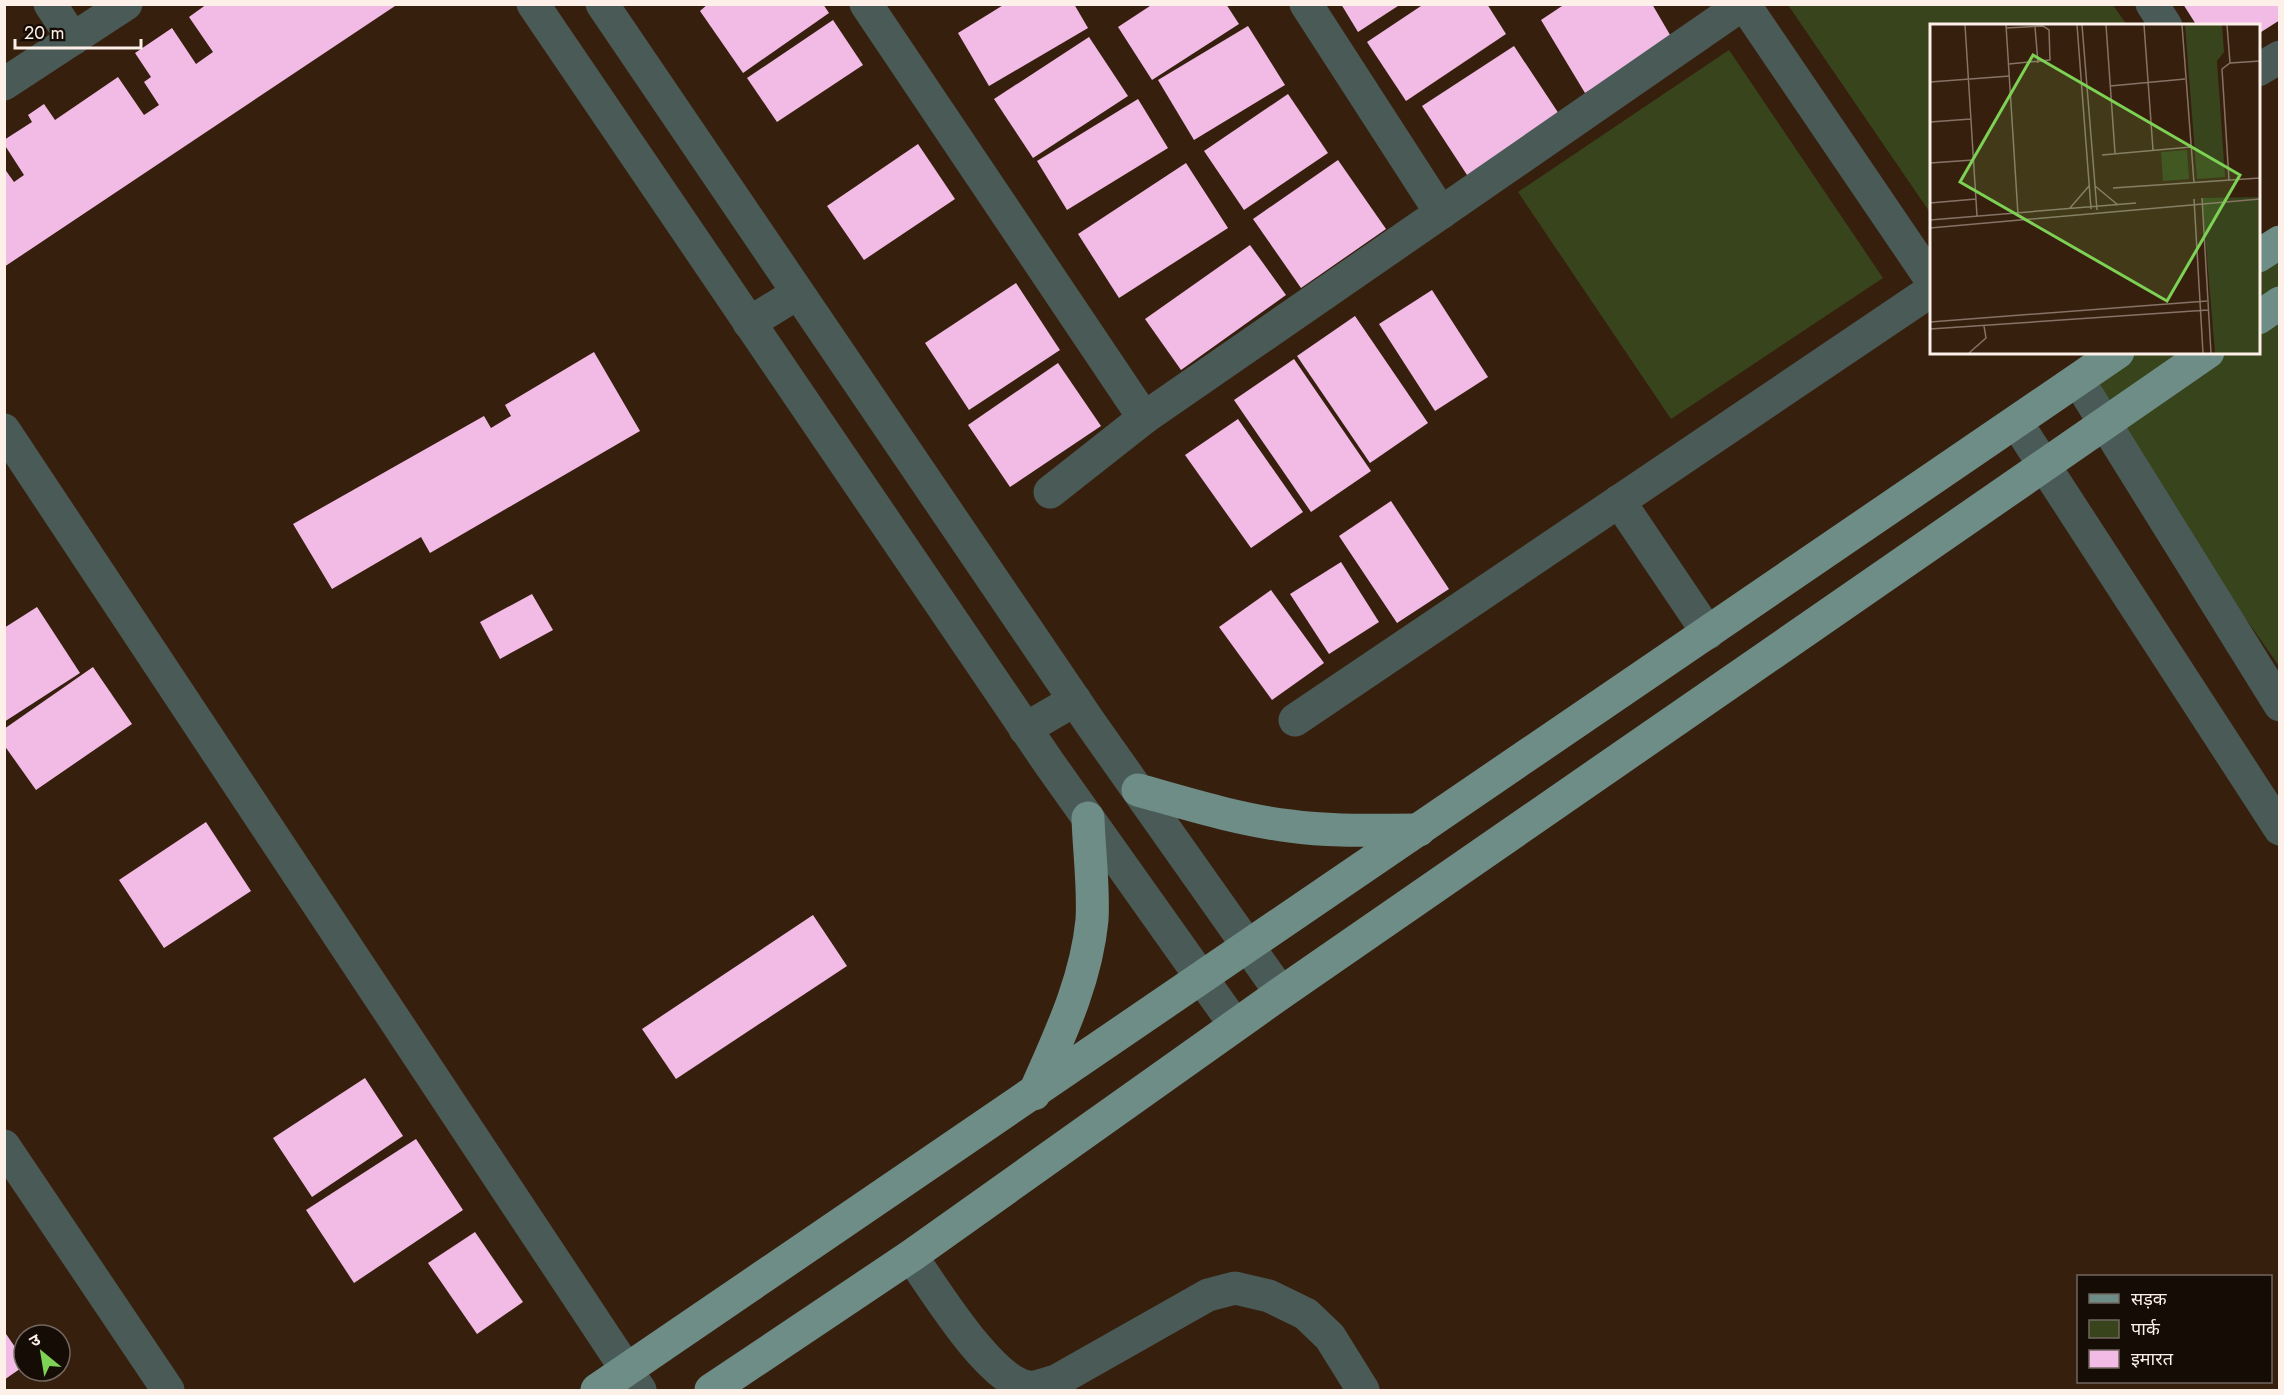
<svg xmlns="http://www.w3.org/2000/svg" width="2284" height="1395" font-family="Jost,'Noto Sans Devanagari',sans-serif">
  <rect width="100%" height="100%" fill="#371f0e"/>
  <!-- green -->
  <g fill="#38441b">
    <path d="M1788,5H2113L2127,25L1932,26L1931,214Z"/>
    <path d="M1729,50L1883,278L1671,419L1518,192Z"/>
    <path d="M2279,256V666L2078,380L2122,353L2258,352L2259,269Z"/>
  </g>
  <!-- building -->
  <g fill="#f2bbe5">
    <path d="M207,4H398L4,267V168L14,182L24,175L4,144V140L32,122L28,115L44,104L55,120L118,77L144,115L159,105L144,82L151,77L135,53L172,28L196,64L213,52L189,17Z"/>
    <path d="M708,4H823L829,13L743,73L700,11Z"/>
    <path d="M1005,4H1074L1088,28L989,86L958,33Z"/>
    <path d="M1153,4H1226L1239,24L1152,80L1118,27Z"/>
    <path d="M1341,4H1401L1358,32Z"/>
    <path d="M1424,4H1487L1506,34L1406,101L1367,42Z"/>
    <path d="M1565,4H1652L1673,40L1585,93L1541,20Z"/>
    <path d="M2183,4H2280V20L2258,34V26H2197Z"/>
    <path d="M833,20L863,65L777,122L747,78Z"/>
    <path d="M1248,26L1285,85L1194,140L1158,80Z"/>
    <path d="M1089,37L1128,96L1033,158L994,99Z"/>
    <path d="M1514,46L1561,117L1469,178L1422,106Z"/>
    <path d="M1288,94L1328,153L1244,210L1204,151Z"/>
    <path d="M1138,99L1168,148L1067,210L1037,161Z"/>
    <path d="M918,144L955,199L864,260L827,206Z"/>
    <path d="M1338,160L1386,229L1301,288L1253,219Z"/>
    <path d="M1186,163L1228,228L1119,298L1078,234Z"/>
    <path d="M1250,245L1286,295L1181,370L1145,319Z"/>
    <path d="M1016,283L1060,350L969,410L925,343Z"/>
    <path d="M1432,290L1488,377L1435,411L1379,324Z"/>
    <path d="M1355,316L1428,423L1370,463L1297,356Z"/>
    <path d="M594,352L640,431L430,553L421,537L332,589L293,524L484,416L491,428L511,416L505,405Z"/>
    <path d="M1294,359L1371,471L1311,512L1234,400Z"/>
    <path d="M1058,363L1101,426L1010,487L968,425Z"/>
    <path d="M1238,419L1303,512L1251,548L1185,455Z"/>
    <path d="M1391,501L1449,589L1397,623L1339,536Z"/>
    <path d="M1341,562L1379,622L1329,654L1290,594Z"/>
    <path d="M1271,590L1324,663L1272,700L1219,627Z"/>
    <path d="M532,594L553,630L500,659L480,622Z"/>
    <path d="M37,607L80,673L4,722V628Z"/>
    <path d="M93,667L132,724L36,790L4,745V729Z"/>
    <path d="M206,822L251,891L164,948L119,880Z"/>
    <path d="M813,915L847,966L676,1079L642,1029Z"/>
    <path d="M365,1078L403,1136L312,1197L273,1138Z"/>
    <path d="M416,1139L463,1210L354,1283L306,1210Z"/>
    <path d="M475,1232L523,1302L477,1334L428,1263Z"/>
    <path d="M4,1331L24,1360V1366L4,1380Z"/>
  </g>
  <g fill="none" stroke-linecap="round" stroke-linejoin="round">
    <!-- minor -->
    <g stroke="#4a5a56" stroke-width="33">
      <path d="M50,4L73,39"/>
      <path d="M533,4L1049,763L1235,1025"/>
      <path d="M602,4L1091,724L1281,993"/>
      <path d="M866,4L1144,418"/>
      <path d="M1306,4L1441,213"/>
      <path d="M1744,4L1932,281"/>
      <path d="M2152,4L2166,26"/>
      <path d="M2258,70L2280,57"/>
      <path d="M4,84L126,4"/>
      <path d="M749,323L798,293"/>
      <path d="M2078,380L2280,705"/>
      <path d="M2016,422L2280,829"/>
      <path d="M4,430L640,1390"/>
      <path d="M1050,492L1144,418L1743,4"/>
      <path d="M1619,501L1708,633"/>
      <path d="M1295,720L1932,290"/>
      <path d="M1025,729L1075,700"/>
      <path d="M4,1146L168,1390"/>
      <path d="M911,1256C934,1288 990,1382 1029,1387C1037,1388 1048,1383 1056,1381L1208,1295L1235,1288L1269,1296L1306,1314L1330,1337L1363,1390"/>
    </g>
    <!-- major -->
    <g stroke="#6d8d86" stroke-width="33">
      <path d="M2258,256L2280,242"/>
      <path d="M2258,318L2280,303"/>
      <path d="M1138,790C1188,804 1239,820 1290,826C1333,832 1376,830 1419,830"/>
      <path d="M1034,1094C1059,1037 1086,982 1092,920C1094,887 1089,851 1088,818"/>
      <path d="M597,1390L2118,352"/>
      <path d="M711,1390L911,1256L1281,993L2208,352"/>
    </g>
  </g>
  <!-- overview -->
  <g transform="translate(1930 24)">
    <rect width="330" height="330" fill="#371f0e"/>
    <path d="M255,1H292L294,28L287,37L295,153L267,155ZM257,126L259,155L233,157L231,128ZM330,173V329H285L272,174Z" fill="#38441b"/>
    <path fill="none" stroke="#867365" stroke-width="1.5" d="M35,1L47,192M76,1L88,191M147,1L161,185M152,1L167,186M176,1L185,129M214,1L223,126M252,1L264,159M297,1L300,39M105,3L108,39M76,4L113,2L119,6L120,36L79,40M0,58L80,52M180,62L255,55M0,98L41,95M172,131L261,123M0,139L43,136M299,156L292,45L300,39L330,37M165,162L188,181M183,164L330,154M272,174L281,329M264,175L273,329M0,179L46,175M140,184L159,162M0,196L206,179M0,204L330,175M0,298L277,277M0,305L278,286M39,329L56,314L54,302"/>
    <path fill="#7dd154" fill-opacity="0.15" stroke="#7dd154" stroke-width="3" d="M103,31L310,151L237,277L30,158Z"/>
    <rect width="330" height="330" fill="none" stroke="#fdf0e8" stroke-width="3"/>
  </g>
  <!-- border -->
  <rect width="2284" height="1395" fill="none" stroke="#fdf0e8" stroke-width="12"/>
  <!-- legend -->
  <rect x="2077" y="1275" width="195" height="108" fill="#160c06" stroke="#726760" stroke-width="1.5"/>
  <rect x="2089" y="1294" width="30" height="9" fill="#6d8d86" stroke="#726760" stroke-width="1.5"/>
  <text x="2131" y="1305" font-size="18" fill="#fdf0e8">सड़क</text>
  <rect x="2089" y="1320" width="30" height="18" fill="#38441b" stroke="#726760" stroke-width="1.5"/>
  <text x="2131" y="1335" font-size="18" fill="#fdf0e8">पार्क</text>
  <rect x="2089" y="1350" width="30" height="18" fill="#f2bbe5" stroke="#726760" stroke-width="1.5"/>
  <text x="2131" y="1365" font-size="18" fill="#fdf0e8">इमारत</text>
  <!-- north arrow -->
  <g transform="translate(42 1353) rotate(330)"><circle r="28" fill="#160c06" stroke="#726760" stroke-width="1.5"/>
  <path d="M0-4.5L10 22L0 15L-10 22Z" fill="#7dd154"/>
  <text y="-9" font-size="16" font-weight="bold" text-anchor="middle" fill="#fdf0e8">उ</text>
  </g>
  <!-- scale -->
  <path d="M15 39v9h126v-9" fill="none" stroke="#fdf0e8" stroke-width="3"/>
  <text x="24" y="39" font-size="18" fill="#fdf0e8" stroke="#160c06" stroke-width="4.5" paint-order="stroke">20 m</text>
</svg>
